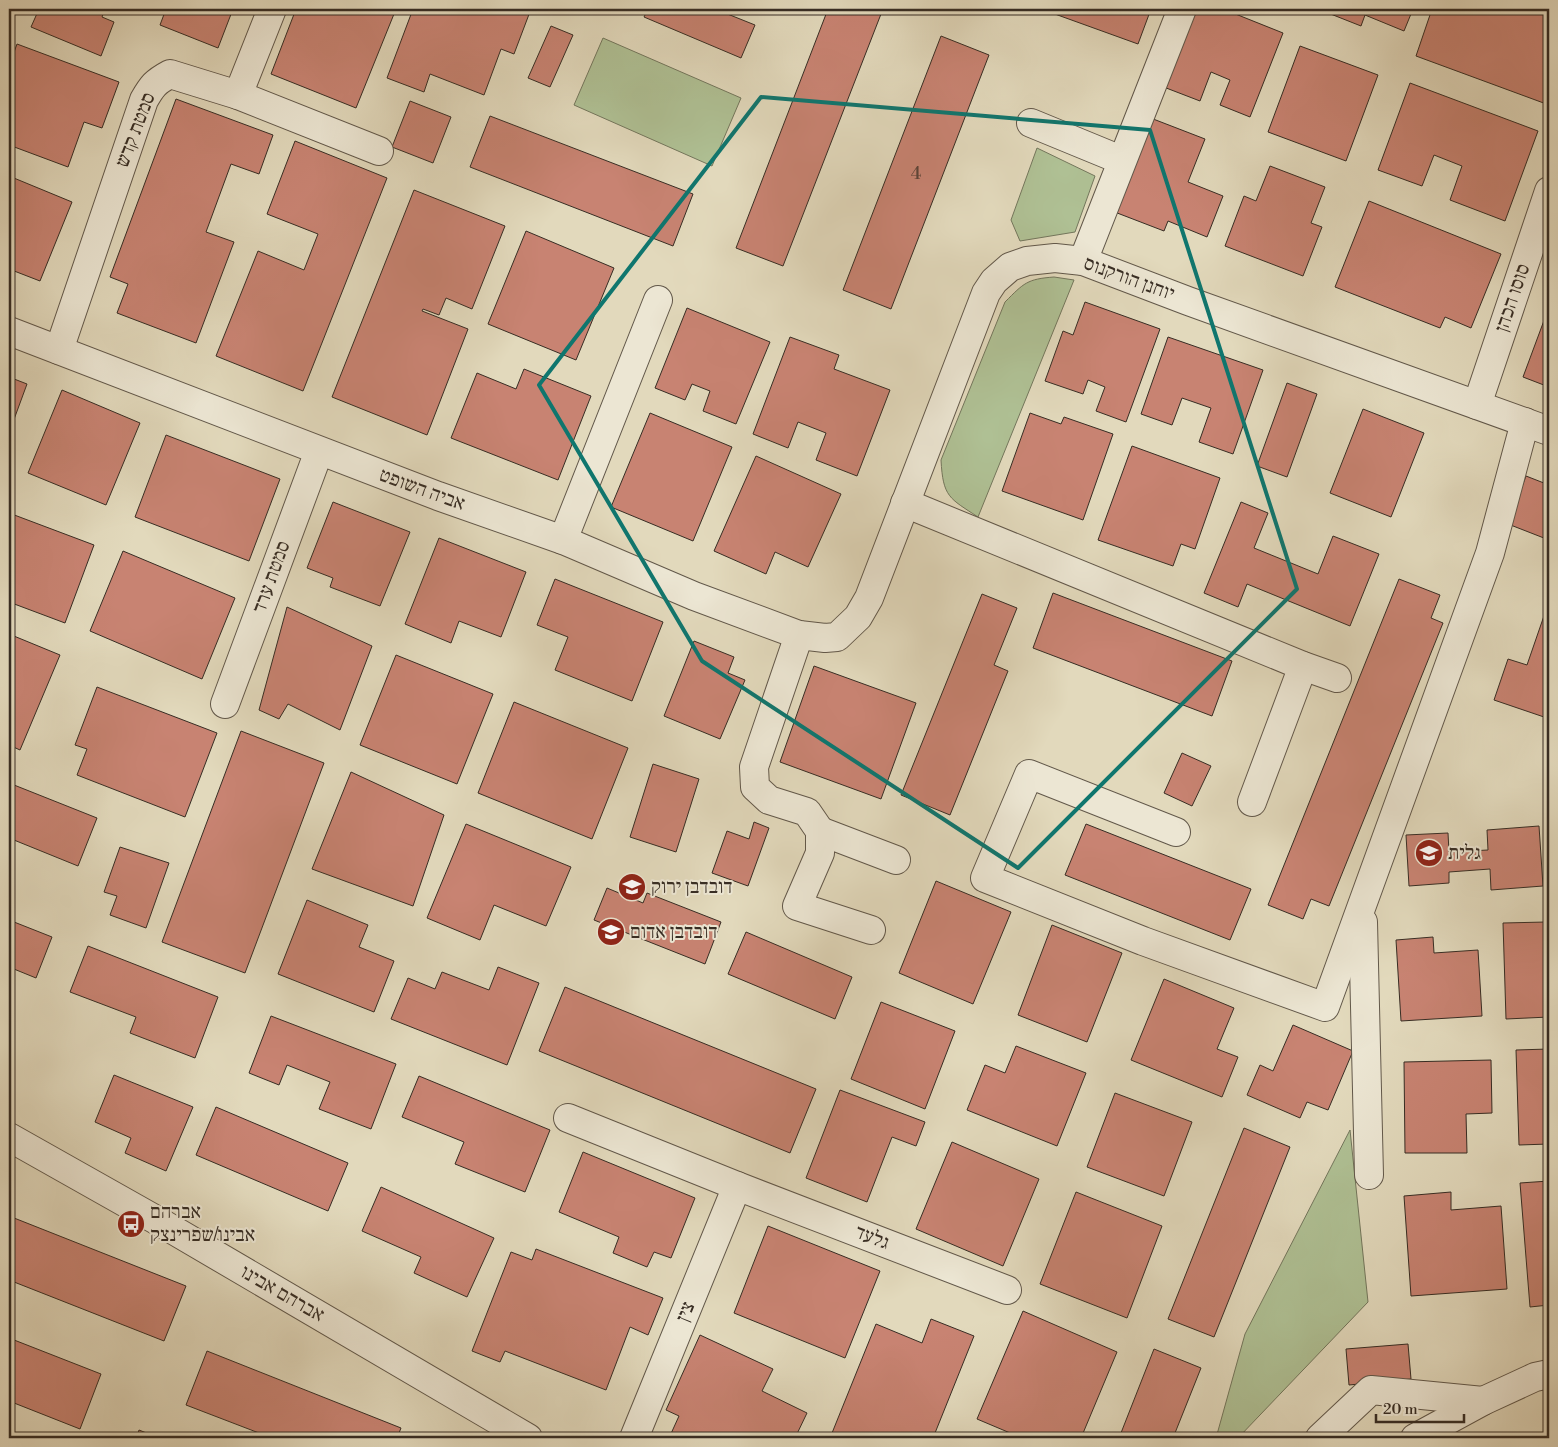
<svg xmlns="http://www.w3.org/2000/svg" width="1558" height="1447" font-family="'Libre Bodoni','Frank Ruhl Libre',serif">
  <rect width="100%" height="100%" fill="#e2d9bc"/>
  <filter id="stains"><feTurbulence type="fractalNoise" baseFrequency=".004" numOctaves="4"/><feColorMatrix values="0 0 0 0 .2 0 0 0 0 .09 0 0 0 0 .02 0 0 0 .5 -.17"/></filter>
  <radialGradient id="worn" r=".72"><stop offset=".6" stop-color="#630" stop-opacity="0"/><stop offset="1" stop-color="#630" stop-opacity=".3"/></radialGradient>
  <!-- green -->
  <g fill="#afc094" stroke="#73765c">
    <path d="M603,38L741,98L712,166L574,105Z"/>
    <path d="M1037,148L1095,176L1075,232L1020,241L1011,220Z"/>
    <path d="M1054,277L1074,280L978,517C949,498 943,497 941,460L1005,302C1024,283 1027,279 1054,277Z"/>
    <path d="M1350,1130L1368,1302L1238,1438H1216L1245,1334Z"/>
  </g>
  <!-- building -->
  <g fill="#c88372" stroke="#372d24">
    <path d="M39,9H105L102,17L114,22L101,56L31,27Z"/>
    <path d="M166,9H233L218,48L160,25Z"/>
    <path d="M296,9H396L356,108L271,74Z"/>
    <path d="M413,9H531L514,54L501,49L484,95L430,74L424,92L387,78Z"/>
    <path d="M648,9H715L755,25L741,58L644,17Z"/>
    <path d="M828,9H867L881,14L783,266L736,248Z"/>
    <path d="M1041,9H1151L1138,44Z"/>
    <path d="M1192,9H1223L1283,33L1250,117L1220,105L1230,80L1211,72L1200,101L1161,86Z"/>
    <path d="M1318,9H1413L1404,31L1365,15L1361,26Z"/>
    <path d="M1432,9H1549V105L1416,56Z"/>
    <path d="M551,26L573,35L550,87L528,78Z"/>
    <path d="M941,36L989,55L891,309L843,290Z"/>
    <path d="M17,44L119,82L102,128L84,122L68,167L9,145V66Z"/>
    <path d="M1300,46L1378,75L1346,161L1268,132Z"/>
    <path d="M1410,83L1538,131L1505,221L1450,200L1462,166L1434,155L1422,186L1378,170Z"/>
    <path d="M176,99L273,135L259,174L231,164L206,232L234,242L196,343L117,313L128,284L110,277Z"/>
    <path d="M410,101L451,117L433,163L392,147Z"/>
    <path d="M490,116L693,194L673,246L470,167Z"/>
    <path d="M1148,117L1205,139L1188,182L1223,196L1207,237L1168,221L1164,231L1112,211Z"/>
    <path d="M295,141L387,178L303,391L216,356L258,251L304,270L318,234L267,214Z"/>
    <path d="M1270,166L1325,187L1311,223L1322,227L1303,276L1225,246L1244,196L1256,201Z"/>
    <path d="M9,176L72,202L40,281L9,269Z"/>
    <path d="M414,190L505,226L472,309L446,298L439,315L423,309L422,311L468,329L427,435L332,397Z"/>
    <path d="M1369,201L1501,254L1471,328L1445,317L1440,328L1335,287Z"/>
    <path d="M526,231L614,268L576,360L488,324Z"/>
    <path d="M1085,302L1160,329L1126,422L1096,411L1105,387L1088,380L1083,394L1045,381L1063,331L1073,335Z"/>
    <path d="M1549,307V387L1523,377Z"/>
    <path d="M687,308L770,342L736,424L703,411L710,391L692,384L685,400L655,388Z"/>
    <path d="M790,337L839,355L834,369L890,390L857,476L816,460L826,433L798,422L788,448L753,434Z"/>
    <path d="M1168,337L1263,370L1233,454L1199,442L1211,408L1182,398L1172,425L1141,414Z"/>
    <path d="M524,369L591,396L558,480L451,438L477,373L516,389Z"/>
    <path d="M9,377L27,384L9,433Z"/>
    <path d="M1287,383L1317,394L1287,477L1257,466Z"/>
    <path d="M62,390L140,423L106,505L28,473Z"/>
    <path d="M1363,409L1424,433L1391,517L1330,493Z"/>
    <path d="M650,413L732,447L693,541L611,507Z"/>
    <path d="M1030,413L1061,424L1064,417L1113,434L1083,520L1002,491Z"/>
    <path d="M166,435L280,479L249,561L135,517Z"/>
    <path d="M1132,446L1220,478L1195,549L1181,544L1173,566L1098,540Z"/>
    <path d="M756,456L841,494L808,567L775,552L766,574L714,551Z"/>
    <path d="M1526,476L1549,485V540L1508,524Z"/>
    <path d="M333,502L410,532L380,606L330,587L333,578L307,568Z"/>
    <path d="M1241,502L1268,513L1254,548L1318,574L1333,536L1379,554L1350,626L1247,584L1238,607L1204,593Z"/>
    <path d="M9,513L94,545L65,623L9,602Z"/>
    <path d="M439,538L526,572L501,637L459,621L451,643L405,624Z"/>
    <path d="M123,551L235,598L202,679L90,631Z"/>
    <path d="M555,579L663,622L632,701L555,670L568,637L537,625Z"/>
    <path d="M1399,579L1440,595L1431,618L1443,623L1329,906L1311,899L1303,919L1268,905Z"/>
    <path d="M1053,593L1232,661L1212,716L1033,648Z"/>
    <path d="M982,594L1017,608L994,665L1008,671L950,815L901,795Z"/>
    <path d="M287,607L372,646L340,730L288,704L279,719L259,710Z"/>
    <path d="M1546,610L1549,611V702L1544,717L1494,700L1508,659L1527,665Z"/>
    <path d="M9,634L60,655L20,750L9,745Z"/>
    <path d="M694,641L734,657L728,673L745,680L720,739L664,716Z"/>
    <path d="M396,655L493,694L457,784L360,745Z"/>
    <path d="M814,666L916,703L881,799L780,762Z"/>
    <path d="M97,687L217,733L185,817L77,775L87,749L75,745Z"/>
    <path d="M514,702L628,748L592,839L478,793Z"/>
    <path d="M241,731L324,763L245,973L162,942Z"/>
    <path d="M1182,753L1211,766L1192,806L1164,793Z"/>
    <path d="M653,764L699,779L676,852L630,837Z"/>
    <path d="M351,772L444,815L413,906L312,869Z"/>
    <path d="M9,783L97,818L78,866L9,838Z"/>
    <path d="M754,822L769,828L748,886L712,873L727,831L749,839Z"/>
    <path d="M466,824L571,867L546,926L494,905L480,940L427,918Z"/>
    <path d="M1086,824L1251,889L1230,940L1065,875Z"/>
    <path d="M1539,826L1543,886L1491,890L1490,869L1449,872V883L1409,886L1406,835L1448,833L1449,852L1488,850L1487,830Z"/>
    <path d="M120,847L169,863L146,928L110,915L117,896L104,892Z"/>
    <path d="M936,881L1011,912L973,1004L899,973Z"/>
    <path d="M607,888L643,903L647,893L721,922L705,964L594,920Z"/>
    <path d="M307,900L368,925L359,947L394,961L374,1012L278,974Z"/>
    <path d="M9,920L52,937L36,978L9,967Z"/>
    <path d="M1546,922L1547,961H1549V1017L1506,1019L1503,923Z"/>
    <path d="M1052,925L1122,953L1087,1042L1018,1015Z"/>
    <path d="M746,932L852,977L835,1019L728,974Z"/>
    <path d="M1433,937L1434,953L1478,950L1482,1016L1401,1021L1396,940Z"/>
    <path d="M88,946L218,997L195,1058L130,1033L136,1017L70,992Z"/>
    <path d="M498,967L539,983L507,1065L391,1019L408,978L435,989L442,972L489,990Z"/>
    <path d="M1164,979L1234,1008L1217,1049L1238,1057L1222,1097L1131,1060Z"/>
    <path d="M565,987L816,1089L790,1153L539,1051Z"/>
    <path d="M881,1002L955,1031L925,1109L851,1079Z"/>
    <path d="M271,1016L396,1064L371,1129L319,1109L330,1082L287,1065L279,1085L249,1073Z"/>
    <path d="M1293,1025L1353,1051L1328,1110L1307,1102L1300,1118L1247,1095L1260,1065L1273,1071Z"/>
    <path d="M1016,1046L1086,1073L1057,1146L967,1110L985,1065L1005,1073Z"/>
    <path d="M1549,1049V1144L1519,1145L1516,1050Z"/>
    <path d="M1491,1060L1492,1113L1466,1114L1467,1153H1405L1404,1062Z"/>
    <path d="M114,1075L193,1107L166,1171L125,1153L131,1138L95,1122Z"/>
    <path d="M419,1076L550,1130L525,1192L455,1164L464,1142L402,1117Z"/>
    <path d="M840,1090L925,1122L916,1146L892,1137L867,1202L806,1178Z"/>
    <path d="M1115,1093L1192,1122L1164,1196L1087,1167Z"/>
    <path d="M216,1107L348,1163L328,1211L196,1155Z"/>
    <path d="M1244,1128L1290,1147L1214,1337L1168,1319Z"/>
    <path d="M952,1142L1039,1179L1003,1266L916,1229Z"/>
    <path d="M583,1152L695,1198L671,1258L654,1252L647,1267L613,1253L619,1237L559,1212Z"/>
    <path d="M1549,1181V1305L1530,1307L1520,1183Z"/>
    <path d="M381,1187L494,1238L467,1297L414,1273L421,1257L362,1231Z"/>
    <path d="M1076,1192L1162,1226L1127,1318L1040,1284Z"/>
    <path d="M1451,1192V1210L1501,1206L1507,1289L1411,1296L1404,1196Z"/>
    <path d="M9,1216L186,1286L164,1341L9,1280Z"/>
    <path d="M768,1226L880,1271L845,1358L734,1313Z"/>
    <path d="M536,1249L663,1298L648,1335L630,1327L606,1390L505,1351L500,1362L472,1351L511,1252L532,1260Z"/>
    <path d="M1023,1311L1117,1352L1081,1438H1022L977,1419Z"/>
    <path d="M931,1319L974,1336L933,1438H830L876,1324L922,1343Z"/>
    <path d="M700,1335L773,1369L762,1391L807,1413L795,1438H669L679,1416L666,1410Z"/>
    <path d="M9,1338L101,1374L80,1429L9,1401Z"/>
    <path d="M1408,1344L1411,1379L1349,1385L1346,1349Z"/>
    <path d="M1154,1349L1201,1368L1173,1438H1119Z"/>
    <path d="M207,1351L401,1428L397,1438H272L186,1405Z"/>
    <path d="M139,1430L159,1438H136Z"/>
  </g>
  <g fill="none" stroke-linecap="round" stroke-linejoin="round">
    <defs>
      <g id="minor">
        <path d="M238,95L379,151"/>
        <path d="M1031,123L1121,160"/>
        <path d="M1083,261L1182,9"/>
        <path d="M9,331L438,496L563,540L694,596L799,635L825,638L837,637L858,617L869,598L986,293L994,281L1010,267L1027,261L1055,258L1083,261L1188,301L1549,431"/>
        <path d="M59,350L144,100C152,86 155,82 170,74L238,95L272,9"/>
        <path d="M1477,405L1549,191"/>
        <path d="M905,503L1303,666L1337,678"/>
        <path d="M563,540L658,300"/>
        <path d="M799,635L754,767L755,787L769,800L807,812L820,831V853L797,906L871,930"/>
        <path d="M225,704L319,451"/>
        <path d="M1252,802L1303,666"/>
        <path d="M820,831L896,860"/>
        <path d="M1176,832L1029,774L985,878L1143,941L1325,1007L1490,553L1525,422"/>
        <path d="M1363,922L1369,1175"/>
        <path d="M568,1118L737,1186L1007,1290"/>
        <path d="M9,1137L158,1221L528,1438"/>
        <path d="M634,1438L737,1186"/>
        <path d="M1320,1438L1371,1390L1483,1401"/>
        <path d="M1415,1438L1483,1401L1535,1377L1549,1374"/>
      </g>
    </defs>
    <!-- minor casing -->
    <use href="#minor" stroke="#62584a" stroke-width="30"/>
    <!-- minor -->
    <use href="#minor" stroke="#ece6d3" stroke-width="28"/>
  </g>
  <!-- marked area -->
  <path fill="none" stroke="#0f766e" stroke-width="4" stroke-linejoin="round" d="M761,97L1150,130L1297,589L1018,868L702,661L539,385Z"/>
  <!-- icons -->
  <defs>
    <symbol id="school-disc" viewBox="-11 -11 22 22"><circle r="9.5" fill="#8f2418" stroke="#ece6d3"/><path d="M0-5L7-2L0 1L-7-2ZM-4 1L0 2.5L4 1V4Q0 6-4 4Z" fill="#fff"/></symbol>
    <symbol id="bus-disc" viewBox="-11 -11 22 22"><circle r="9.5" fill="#8f2418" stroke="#ece6d3"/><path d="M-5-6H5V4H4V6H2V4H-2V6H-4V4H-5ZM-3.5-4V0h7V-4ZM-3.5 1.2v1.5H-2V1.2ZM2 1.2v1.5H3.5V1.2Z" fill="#fff"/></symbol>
  </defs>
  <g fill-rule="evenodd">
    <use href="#school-disc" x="1413" y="837" width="32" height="32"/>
    <use href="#school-disc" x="616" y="871" width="32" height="32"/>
    <use href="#school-disc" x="595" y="916" width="32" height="32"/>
    <use href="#bus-disc" x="115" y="1208" width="32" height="32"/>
  </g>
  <g text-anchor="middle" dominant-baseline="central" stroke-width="4" stroke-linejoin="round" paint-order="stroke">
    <!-- number labels -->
    <g font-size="18" fill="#5b4238">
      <text x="916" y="173">4</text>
    </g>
    <!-- street labels -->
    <g font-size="20" fill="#372d24" stroke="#ece6d3">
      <text transform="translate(136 130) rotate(-69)">סמטת קדש</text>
      <text transform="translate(1129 279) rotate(20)">יוחנן הורקנוס</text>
      <text transform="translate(1513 298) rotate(-71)">סוסו הכהן</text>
      <text transform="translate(422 490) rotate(20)">אביה השופט</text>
      <text transform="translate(272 577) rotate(-70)">סמטת ערד</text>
      <text transform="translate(872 1238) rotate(21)">גלעד</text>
      <text transform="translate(282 1294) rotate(30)">אברהם אבינו</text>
      <text transform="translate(686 1312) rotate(-68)">צין</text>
    </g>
    <!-- poi labels -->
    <g font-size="20" fill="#372d24" stroke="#ece6d3" text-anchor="start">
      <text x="1448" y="853">גלית</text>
      <text x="651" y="887">דובדבן ירוק</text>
      <text x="630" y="932">דובדבן אדום</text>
      <text x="150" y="1212">אברהם<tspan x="150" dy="23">אבינו/שפרינצק</tspan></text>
    </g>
  </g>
  <!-- margin -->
  <rect width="1558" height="1447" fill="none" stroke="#e2d9bc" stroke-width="30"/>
  <rect x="10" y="10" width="1538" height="1427" fill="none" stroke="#372d24" stroke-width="2.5"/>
  <rect x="15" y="15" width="1528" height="1417" fill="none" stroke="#372d24"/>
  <!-- scale -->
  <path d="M1376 1414v8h88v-8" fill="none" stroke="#372d24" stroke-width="2.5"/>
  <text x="1383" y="1414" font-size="15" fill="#372d24" stroke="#ece6d3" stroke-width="4" paint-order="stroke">20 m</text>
  <rect width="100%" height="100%" filter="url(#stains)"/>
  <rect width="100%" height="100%" fill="url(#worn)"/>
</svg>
